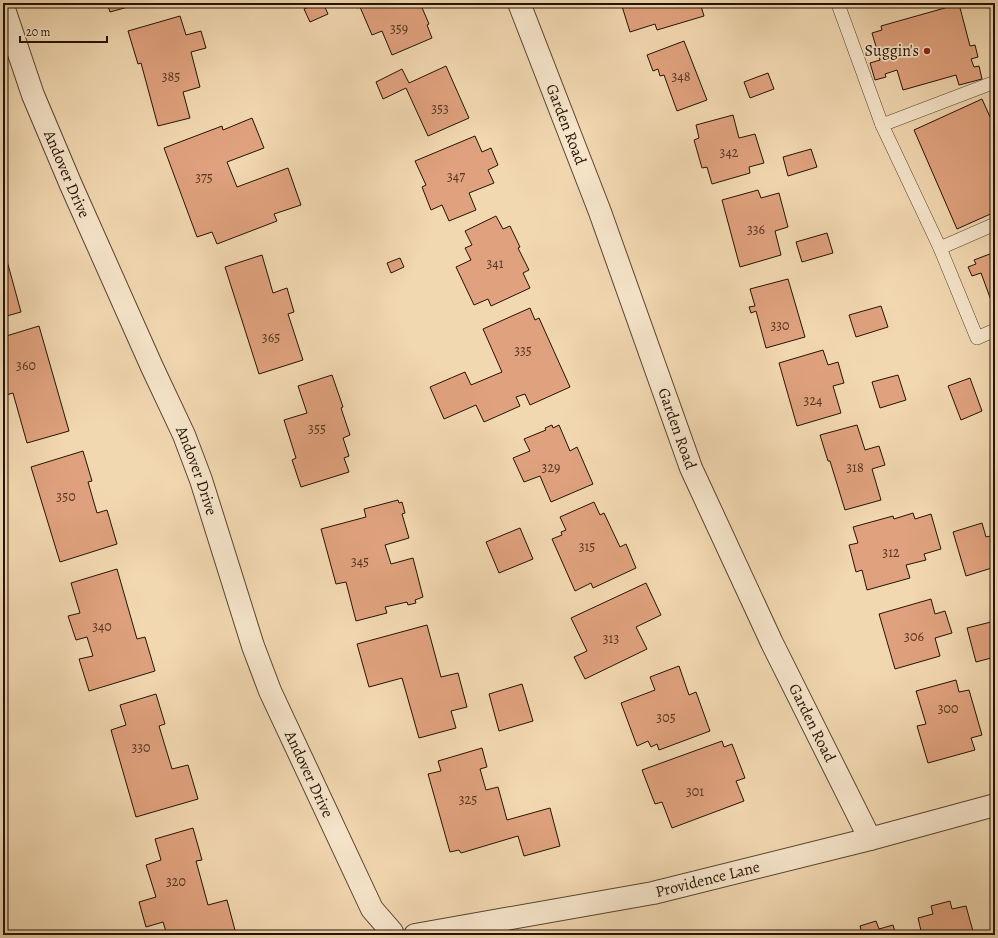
<svg xmlns="http://www.w3.org/2000/svg" width="998" height="938" font-family="Alegreya,serif">
  <rect width="100%" height="100%" fill="#f2d8b1"/>
  <filter id="stains"><feTurbulence type="fractalNoise" baseFrequency=".005" numOctaves="4"/><feColorMatrix values="0 0 0 0 .2 0 0 0 0 .09 0 0 0 0 .02 0 0 0 .5 -.17"/></filter>
  <radialGradient id="worn" r=".72"><stop offset=".6" stop-color="#630" stop-opacity="0"/><stop offset="1" stop-color="#630" stop-opacity=".3"/></radialGradient>
  <!-- building -->
  <g fill="#e0a27e" stroke="#251203">
    <path d="M107,3H142L110,12Z"/>
    <path d="M317,3H323L328,14L310,22L304,9Z"/>
    <path d="M355,3H420L429,24L427,25L432,38L392,55L382,31L372,35L360,7L357,8Z"/>
    <path d="M621,3H700L704,16L657,30L655,24L630,32Z"/>
    <path d="M959,4L970,46L975,45L978,57L971,59L974,67L979,66L982,79L959,85L956,75L903,90L897,70L885,74L886,77L875,80L870,63L880,60L872,33L882,30L881,26Z"/>
    <path d="M180,16L186,35L201,31L206,48L191,52L200,87L183,92L190,118L158,126L141,63L138,64L128,31Z"/>
    <path d="M684,41L707,100L677,111L664,75L660,76L658,69L653,71L647,55Z"/>
    <path d="M446,66L469,118L428,136L406,88L383,99L376,82L402,69L409,83Z"/>
    <path d="M768,73L774,89L750,98L744,82Z"/>
    <path d="M982,99L995,128V212L957,229L914,130Z"/>
    <path d="M733,115L739,138L755,134L764,163L749,167L750,173L712,184L707,167L702,168L694,140L699,138L696,125Z"/>
    <path d="M252,118L264,148L227,162L237,187L288,168L301,205L274,214L277,221L217,244L212,232L197,237L164,148L222,126L223,130Z"/>
    <path d="M475,136L482,152L491,148L498,165L488,170L494,183L469,193L476,210L449,221L442,205L431,210L422,187L426,185L415,161Z"/>
    <path d="M811,149L817,167L788,176L783,157Z"/>
    <path d="M758,190L761,198L779,193L788,227L775,231L781,255L740,267L722,200Z"/>
    <path d="M496,216L503,229L510,226L520,247L518,248L529,270L523,273L530,288L491,306L488,299L474,305L456,267L471,260L465,248L472,245L465,231Z"/>
    <path d="M827,233L833,253L802,262L796,242Z"/>
    <path d="M4,250L21,312L3,317V251Z"/>
    <path d="M995,252V311L981,273L972,276L968,267L976,264L974,260Z"/>
    <path d="M262,255L273,293L287,288L294,312L288,314L303,360L259,374L225,267Z"/>
    <path d="M400,258L404,267L391,273L387,263Z"/>
    <path d="M788,279L805,337L766,348L756,311L751,313L749,307L755,306L750,289Z"/>
    <path d="M881,306L888,327L856,337L849,315Z"/>
    <path d="M530,308L535,320L539,318L570,387L530,405L525,394L516,397L520,406L484,422L476,405L444,419L430,387L465,372L471,385L502,372L483,329Z"/>
    <path d="M39,326L69,431L27,443L13,393L3,396V337Z"/>
    <path d="M823,350L828,365L838,362L844,383L833,386L841,413L797,426L779,363Z"/>
    <path d="M332,375L343,407L341,408L350,435L343,438L349,456L344,458L349,472L301,487L292,460L296,458L284,420L307,413L298,386Z"/>
    <path d="M898,375L906,400L880,408L872,382Z"/>
    <path d="M970,378L982,411L961,420L948,386Z"/>
    <path d="M552,425L553,428L559,425L570,451L577,447L593,484L551,502L540,476L524,482L513,458L530,451L524,439L546,430L545,428Z"/>
    <path d="M857,425L865,450L879,446L885,465L872,469L881,500L845,510L830,461H828L820,435Z"/>
    <path d="M83,451L92,481L88,482L97,513L107,510L117,544L60,562L31,467Z"/>
    <path d="M398,500L399,503L402,502L405,513L402,514L409,538L385,545L391,564L413,558L423,597L415,600L416,603L408,605L407,602L385,607L387,613L356,621L346,582L336,584L321,529L366,517L364,509Z"/>
    <path d="M594,502L600,515L604,513L620,547L626,544L636,568L593,588L591,583L575,591L552,539L562,535L561,532L566,530L560,517Z"/>
    <path d="M913,513L915,519L931,514L941,549L924,554L926,560L906,565L910,578L867,590L862,570L856,572L849,545L858,543L853,527L893,516L894,519Z"/>
    <path d="M982,523L986,537L995,535V567L966,576L953,532Z"/>
    <path d="M520,528L533,559L499,573L486,542Z"/>
    <path d="M117,569L137,639L145,637L155,671L89,691L79,659L93,656L87,637L76,640L68,616L80,613L71,583Z"/>
    <path d="M646,583L661,615L636,627L647,649L585,679L574,657L587,651L571,618Z"/>
    <path d="M931,599L935,614L945,611L952,633L935,638L940,656L895,669L879,614Z"/>
    <path d="M995,621V657L976,662L967,628Z"/>
    <path d="M427,625L441,677L458,673L467,707L451,711L456,728L419,738L402,678L369,687L357,644Z"/>
    <path d="M679,666L689,695L696,692L710,731L659,750L657,744L651,747L648,741L637,746L621,703L655,690L650,677Z"/>
    <path d="M956,680L959,692L969,690L982,735L971,738L975,750L928,763L917,726L926,724L916,691Z"/>
    <path d="M522,684L533,721L499,731L489,694Z"/>
    <path d="M156,694L165,724L159,726L172,769L188,765L198,799L136,817L111,730L126,725L120,705Z"/>
    <path d="M722,741L724,747L732,744L745,778L736,781L744,801L672,828L662,802L655,804L642,770Z"/>
    <path d="M482,748L487,767L480,769L486,790L498,787L507,820L550,808L560,846L524,856L518,836L461,853L459,850L450,852L428,774L441,771L438,761Z"/>
    <path d="M193,828L202,860L196,861L208,905L227,900L236,934L232,935H167L163,922L146,927L139,902L156,897L146,865L161,860L155,839Z"/>
    <path d="M950,901L952,909L966,906L974,935H922L918,918L933,914L931,906Z"/>
    <path d="M876,921L879,929L893,925L896,935H856L862,933L860,926Z"/>
  </g>
  <g fill="none" stroke-linecap="round" stroke-linejoin="round">
    <defs>
      <g id="lane">
        <path d="M841,3L838,4L882,125"/>
        <path d="M995,82L882,125L940,248L995,224"/>
        <path d="M940,248L977,338L995,330"/>
      </g>
      <g id="street">
        <path id="s1" d="M519,3L600,212L691,468L772,643L870,839"/>
        <path id="s2" d="M3,6L33,95L71,185L152,367L184,435L201,480L253,646L270,691L372,909L392,932"/>
        <path id="s3" d="M415,935L653,893L870,839L995,805"/>
      </g>
    </defs>
    <!-- lane casing -->
    <use href="#lane" stroke="#58442e" stroke-width="14"/>
    <!-- street casing -->
    <use href="#street" stroke="#58442e" stroke-width="24"/>
    <!-- lane -->
    <use href="#lane" stroke="#f7e6cc" stroke-width="13"/>
    <!-- street -->
    <use href="#street" stroke="#f7e6cc" stroke-width="22"/>
  </g>
  <!-- markers -->
  <circle fill="#8f2418" stroke="#f7e6cc" stroke-width="1.5" cx="927" cy="51" r="4"/>
  <g text-anchor="middle" dominant-baseline="central" stroke-width="3.5" stroke-linejoin="round" paint-order="stroke">
    <!-- number labels -->
    <g font-size="14" fill="#543622">
      <text x="399" y="28">359</text>
      <text x="171" y="76">385</text>
      <text x="681" y="76">348</text>
      <text x="440" y="108">353</text>
      <text x="729" y="152">342</text>
      <text x="456" y="176">347</text>
      <text x="204" y="177">375</text>
      <text x="756" y="229">336</text>
      <text x="495" y="263">341</text>
      <text x="780" y="325">330</text>
      <text x="271" y="337">365</text>
      <text x="523" y="350">335</text>
      <text x="26" y="365">360</text>
      <text x="813" y="400">324</text>
      <text x="317" y="428">355</text>
      <text x="551" y="467">329</text>
      <text x="855" y="467">318</text>
      <text x="66" y="496">350</text>
      <text x="587" y="546">315</text>
      <text x="891" y="552">312</text>
      <text x="360" y="561">345</text>
      <text x="102" y="626">340</text>
      <text x="914" y="636">306</text>
      <text x="611" y="638">313</text>
      <text x="948" y="708">300</text>
      <text x="666" y="717">305</text>
      <text x="141" y="747">330</text>
      <text x="695" y="791">301</text>
      <text x="468" y="799">325</text>
      <text x="176" y="881">320</text>
    </g>
    <!-- poi labels -->
    <g font-size="16" fill="#251203" stroke="#f7e6cc" text-anchor="end">
      <text x="919" y="51">Suggin's</text>
    </g>
    <!-- street labels -->
    <g font-size="16" fill="#251203" stroke="#f7e6cc">
      <text stroke="none"><textPath href="#s1" startOffset="130">Garden Road</textPath></text>
      <text stroke="none"><textPath href="#s2" startOffset="180">Andover Drive</textPath></text>
      <text stroke="none"><textPath href="#s1" startOffset="454">Garden Road</textPath></text>
      <text stroke="none"><textPath href="#s2" startOffset="504">Andover Drive</textPath></text>
      <text stroke="none"><textPath href="#s1" startOffset="778">Garden Road</textPath></text>
      <text stroke="none"><textPath href="#s2" startOffset="828">Andover Drive</textPath></text>
      <text stroke="none"><textPath href="#s3" startOffset="298">Providence Lane</textPath></text>
    </g>
  </g>
  <!-- margin -->
  <rect width="998" height="938" fill="none" stroke="#f2d8b1" stroke-width="16"/>
  <rect x="4" y="4" width="990" height="930" fill="none" stroke="#251203" stroke-width="2"/>
  <rect x="8" y="8" width="982" height="922" fill="none" stroke="#251203"/>
  <!-- scale -->
  <path d="M20 36v6h87v-6" fill="none" stroke="#251203" stroke-width="2"/>
  <text x="26" y="36" font-size="12" fill="#251203" stroke="#f7e6cc" stroke-width="3" paint-order="stroke">20 m</text>
  <rect width="100%" height="100%" filter="url(#stains)"/>
  <rect width="100%" height="100%" fill="url(#worn)"/>
</svg>
